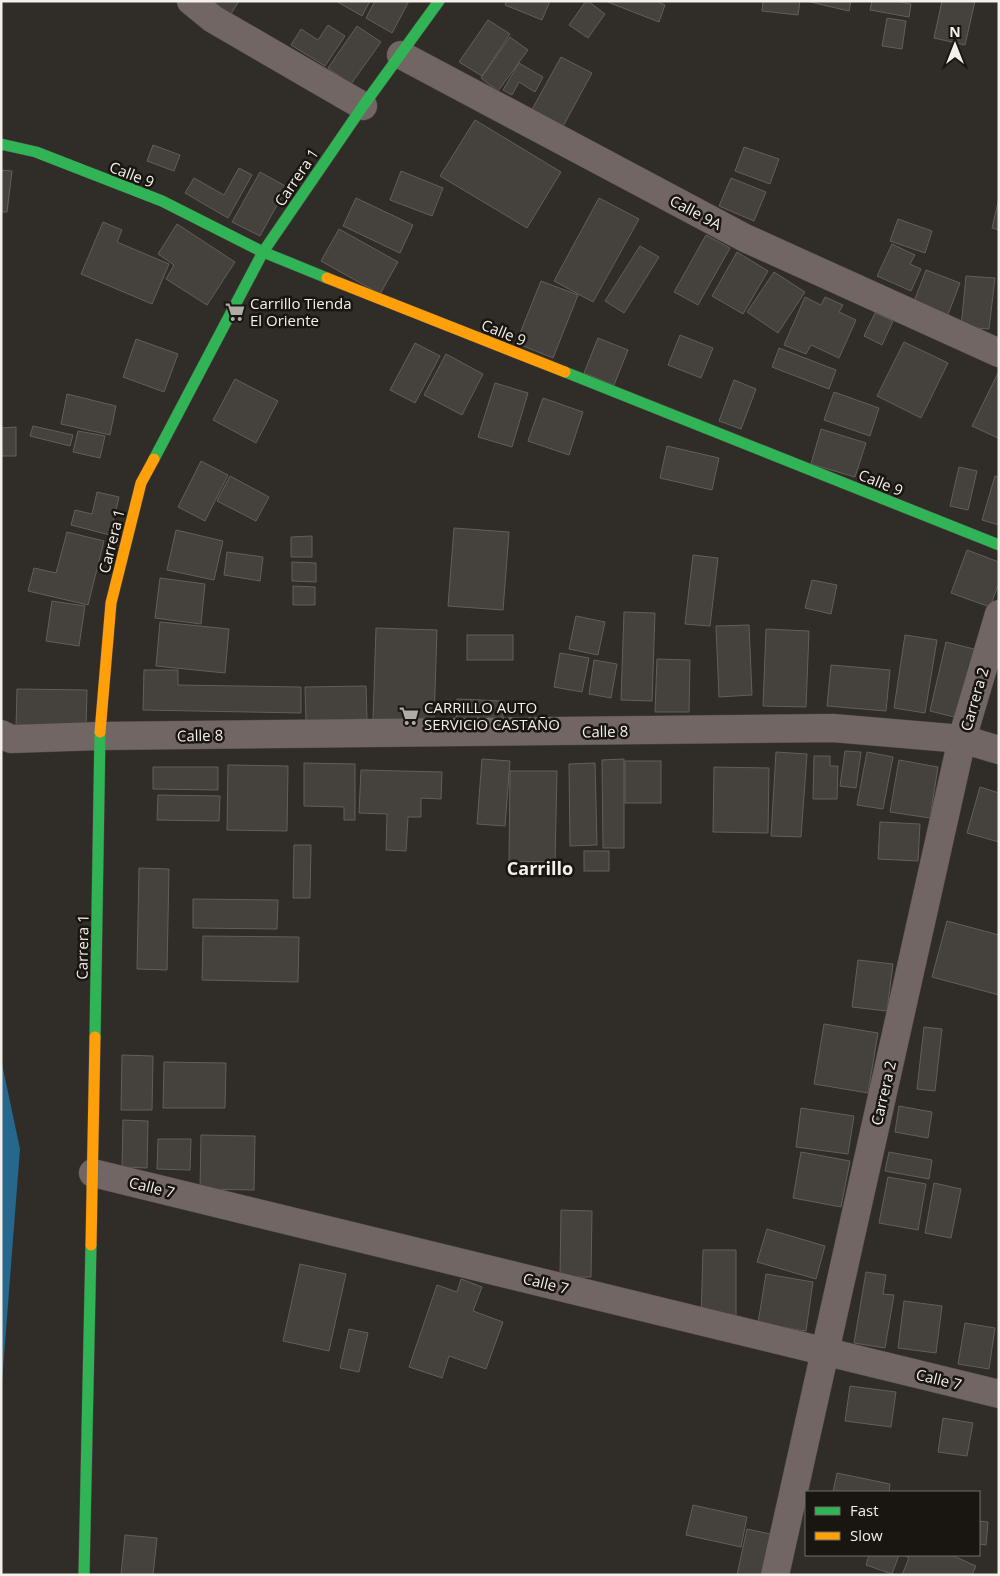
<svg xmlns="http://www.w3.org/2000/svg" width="1000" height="1576" font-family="'Open Sans',sans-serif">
  <rect width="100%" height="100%" fill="#302c27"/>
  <!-- water -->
  <path fill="#26678e" d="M1,1059L20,1149L1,1395Z"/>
  <!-- building -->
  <g fill="#45413d" stroke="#625e5a">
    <path d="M209,1H239L227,20Z"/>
    <path d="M336,1H370L362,16Z"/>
    <path d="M375,1H409L392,33L366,18Z"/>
    <path d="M506,1H550L542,20L505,5Z"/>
    <path d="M586,1H588L605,14L588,38L569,25Z"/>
    <path d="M605,1H656L665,5L659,22Z"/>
    <path d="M763,1H800L798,15L762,11Z"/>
    <path d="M806,1H851L849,11Z"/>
    <path d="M872,1H895L911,4L909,17L870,10Z"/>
    <path d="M942,1H975L965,45L934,38Z"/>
    <path d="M887,18L906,21L902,49L882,46Z"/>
    <path d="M488,20L510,34L482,76L459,62Z"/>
    <path d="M328,25L345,36L325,66L291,45L301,29L318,40Z"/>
    <path d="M357,26L381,42L351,84L328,68Z"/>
    <path d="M510,37L528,50L498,91L481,78Z"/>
    <path d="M561,57L592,73L561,130L530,113Z"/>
    <path d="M519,63L543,77L535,92L519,82L512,95L503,90Z"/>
    <path d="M475,120L561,172L527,228L440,176Z"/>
    <path d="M153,145L180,155L174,171L147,161Z"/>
    <path d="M744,147L779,159L770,184L735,171Z"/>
    <path d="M239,168L252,175L228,218L185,193L194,178L224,195Z"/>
    <path d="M1,170L12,171L7,212H1Z"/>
    <path d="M401,171L443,188L432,216L390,200Z"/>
    <path d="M260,172L287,187L260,236L232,222Z"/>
    <path d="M731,178L766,192L754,221L719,206Z"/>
    <path d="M356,198L413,225L400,253L343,226Z"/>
    <path d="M599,198L639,219L593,302L554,281Z"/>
    <path d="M999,198V230L992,228Z"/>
    <path d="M898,219L932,231L925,253L890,241Z"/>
    <path d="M103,222L122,230L117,242L169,264L152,304L81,274Z"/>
    <path d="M177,224L235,262L207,305L166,279L174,265L158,254Z"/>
    <path d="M339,229L398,262L380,294L321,261Z"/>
    <path d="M706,235L730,248L698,305L674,292Z"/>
    <path d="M892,244L915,255L910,264L921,269L911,291L877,276Z"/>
    <path d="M640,246L659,257L624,313L605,301Z"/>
    <path d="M737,252L768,271L743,314L712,296Z"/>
    <path d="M926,270L960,283L947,317L913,304Z"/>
    <path d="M774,272L805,292L778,333L747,312Z"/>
    <path d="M966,276L995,278L989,329L961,327Z"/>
    <path d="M541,281L578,295L553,358L516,343Z"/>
    <path d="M805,297L821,305L825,297L843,305L839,312L856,320L839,358L811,345L806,354L784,345Z"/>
    <path d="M875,313L893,321L882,345L864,336Z"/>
    <path d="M680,335L713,348L701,378L668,365Z"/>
    <path d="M598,338L628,350L614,385L584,373Z"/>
    <path d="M136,339L178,354L164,392L123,377Z"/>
    <path d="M904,342L948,363L921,418L877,396Z"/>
    <path d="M415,343L440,356L415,403L390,390Z"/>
    <path d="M779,348L836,370L829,389L772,367Z"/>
    <path d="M446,354L483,374L462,415L424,395Z"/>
    <path d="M999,371V435L998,438L972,426Z"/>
    <path d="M235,379L278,401L256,443L213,420Z"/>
    <path d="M734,380L756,389L741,429L719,421Z"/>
    <path d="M495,383L528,393L512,447L478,437Z"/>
    <path d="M834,392L879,408L870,436L824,420Z"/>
    <path d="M67,394L116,406L110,435L61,424Z"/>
    <path d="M543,398L583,412L569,455L528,441Z"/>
    <path d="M33,426L73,435L70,446L30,436Z"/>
    <path d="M16,427V456H1V428Z"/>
    <path d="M821,429L866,443L855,477L811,464Z"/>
    <path d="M78,431L105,436L100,458L73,452Z"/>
    <path d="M667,446L719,458L712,490L660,478Z"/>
    <path d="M201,461L228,475L205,521L178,507Z"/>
    <path d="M959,467L977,471L968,510L950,506Z"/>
    <path d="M230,476L269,497L256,521L217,501Z"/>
    <path d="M995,476L999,477V525L982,520Z"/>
    <path d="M97,492L119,497L110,535L71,525L75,510L92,514Z"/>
    <path d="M454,528L509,532L503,610L448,606Z"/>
    <path d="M176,530L223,541L214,580L167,570Z"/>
    <path d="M67,532L104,541L88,605L28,591L34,568L56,573Z"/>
    <path d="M312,536V557H291V537Z"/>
    <path d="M967,550L999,562V583L990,607L951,593Z"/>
    <path d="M227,552L263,557L260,581L224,575Z"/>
    <path d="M693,555L718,558L710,626L685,624Z"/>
    <path d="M292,562L316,563V582L292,581Z"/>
    <path d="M160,578L205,584L201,624L155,618Z"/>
    <path d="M812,580L837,585L831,614L805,608Z"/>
    <path d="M293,586L315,587V605H293Z"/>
    <path d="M52,601L85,606L79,646L46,641Z"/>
    <path d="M624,612L655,613L652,701L621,700Z"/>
    <path d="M576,616L605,622L598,655L569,649Z"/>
    <path d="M160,622L229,629L225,673L156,666Z"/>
    <path d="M749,625L752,695L719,697L716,626Z"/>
    <path d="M376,628L437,630L434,722L373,719Z"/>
    <path d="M766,629L809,631L806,707L763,706Z"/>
    <rect x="467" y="635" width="46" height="25"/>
    <path d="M905,635L937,640L925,713L894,708Z"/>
    <path d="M946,642L978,650L962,719L930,711Z"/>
    <path d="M560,653L589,658L582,692L554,687Z"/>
    <path d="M657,659L690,660L689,712H655Z"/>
    <path d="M594,660L617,664L611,698L589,694Z"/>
    <path d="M831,665L890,670L886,711L827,706Z"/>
    <path d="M144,670H178V685L301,687V713L143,710Z"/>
    <path d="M366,686L367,719L306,721L305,687Z"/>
    <path d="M17,689L87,690L86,728L16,727Z"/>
    <path d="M457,699L503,701V723L456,721Z"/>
    <path d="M845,751L861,752L856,788L840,786Z"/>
    <path d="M776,752L807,754L801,837L771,836Z"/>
    <path d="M867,752L893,757L883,809L857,805Z"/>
    <path d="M814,756H830V766H838L837,799H813Z"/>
    <path d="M482,759L510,761L505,826L477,824Z"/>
    <path d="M624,759V848H603L602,760Z"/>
    <path d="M899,760L938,767L930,818L890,812Z"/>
    <rect x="625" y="761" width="36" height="42"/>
    <path d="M304,763L355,764V820H344V807L304,806Z"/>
    <path d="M595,763L597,845L570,846L569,764Z"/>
    <path d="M228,765L288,766L287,831L227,830Z"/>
    <path d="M153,767H218V790L153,789Z"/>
    <path d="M714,767L769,768L768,833L713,832Z"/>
    <path d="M361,770L442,772L441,799L421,798V817H408L406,851L386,850L387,814L359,813Z"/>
    <path d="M510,771H557L555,862L509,861Z"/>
    <path d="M980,787L999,793V842L967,833Z"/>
    <path d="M158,795L220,796L219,821L157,820Z"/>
    <path d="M880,822L920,824L918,861L878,859Z"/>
    <path d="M294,845H311L310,898H293Z"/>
    <rect x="584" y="851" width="25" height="20"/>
    <path d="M139,868L169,869L167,970L137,969Z"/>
    <path d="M193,899L278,900L277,929L193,928Z"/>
    <path d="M947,921L999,935V995L932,977Z"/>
    <path d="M203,936L299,937L298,982L202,980Z"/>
    <path d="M858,960L893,964L887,1011L852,1007Z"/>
    <path d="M824,1024L878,1033L868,1093L814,1084Z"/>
    <path d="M924,1027L942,1029L935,1091L917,1089Z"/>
    <path d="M122,1055L153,1056L152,1110H121Z"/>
    <path d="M164,1062L226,1063L225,1108H163Z"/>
    <path d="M899,1106L932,1112L928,1138L895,1132Z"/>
    <path d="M801,1108L854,1116L848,1154L796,1147Z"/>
    <path d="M123,1120L148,1121L147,1168L122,1167Z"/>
    <path d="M201,1135L255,1136L254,1190L200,1189Z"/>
    <path d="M158,1139H191L190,1170L157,1169Z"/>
    <path d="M801,1152L850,1161L841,1207L793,1198Z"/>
    <path d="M889,1152L932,1160L929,1179L885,1171Z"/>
    <path d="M888,1177L926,1184L918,1230L879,1223Z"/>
    <path d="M934,1183L961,1189L951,1238L925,1233Z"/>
    <path d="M561,1210L592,1211L591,1277H560Z"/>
    <path d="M767,1229L825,1246L816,1279L757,1262Z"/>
    <path d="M703,1250H736V1320H701Z"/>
    <path d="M300,1264L346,1274L329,1351L283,1341Z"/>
    <path d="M866,1272L886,1275L883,1294L894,1295L885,1348L854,1343Z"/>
    <path d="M766,1274L813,1282L806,1331L758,1323Z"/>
    <path d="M461,1279L482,1287L473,1311L503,1322L486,1369L449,1356L442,1378L409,1367L437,1285L457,1292Z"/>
    <path d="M904,1301L942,1306L936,1353L898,1348Z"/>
    <path d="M965,1323L995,1328L989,1369L958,1364Z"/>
    <path d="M349,1329L368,1333L359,1372L340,1368Z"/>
    <path d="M850,1386L896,1392L891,1427L845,1421Z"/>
    <path d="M943,1418L973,1423L967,1456L938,1452Z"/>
    <path d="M837,1473L890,1484L889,1492H833Z"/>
    <path d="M693,1505L747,1517L741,1547L686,1535Z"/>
    <path d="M979,1521L988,1522L986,1545L979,1544Z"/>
    <path d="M747,1529L775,1535L766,1575H737Z"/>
    <path d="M125,1535L157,1538L153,1575H121Z"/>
    <path d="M869,1555H899L892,1574L866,1565Z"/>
    <path d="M903,1555H951L976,1566L972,1575H902L909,1558Z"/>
  </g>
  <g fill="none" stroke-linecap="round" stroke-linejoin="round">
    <defs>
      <g id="street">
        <path d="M191,1L213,19L363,106"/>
        <path d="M401,55L745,238L999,353"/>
        <path d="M1,734L11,739L100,736L833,728L962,739L999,750"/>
        <path d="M93,1173L999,1394"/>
        <path d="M775,1575L962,739L999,614"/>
      </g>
      <g id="fast">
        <path d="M1,144L36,152L162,201L263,252L327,278"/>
        <path d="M565,372L999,545"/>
        <path d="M154,459L263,252L363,106L439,1"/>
        <path d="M95,1037L100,732"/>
        <path d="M84,1575L91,1245"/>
      </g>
      <g id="slow">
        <path d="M327,278L565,372"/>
        <path d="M100,732L111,603L141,483L154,459"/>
        <path d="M91,1245L95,1037"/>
      </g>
    </defs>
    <!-- street casing -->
    <use href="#street" stroke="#4b4743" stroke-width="29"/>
    <!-- fast casing -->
    <use href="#fast" stroke="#4b4743" stroke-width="12"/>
    <!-- slow casing -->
    <use href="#slow" stroke="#4b4743" stroke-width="12"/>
    <!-- street -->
    <use href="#street" stroke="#726665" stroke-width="28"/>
    <!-- fast -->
    <use href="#fast" stroke="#30b455" stroke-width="11"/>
    <!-- slow -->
    <use href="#slow" stroke="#ff9f0a" stroke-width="11"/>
  </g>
  <!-- icons -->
  <defs>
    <symbol id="supermarket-bare" viewBox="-9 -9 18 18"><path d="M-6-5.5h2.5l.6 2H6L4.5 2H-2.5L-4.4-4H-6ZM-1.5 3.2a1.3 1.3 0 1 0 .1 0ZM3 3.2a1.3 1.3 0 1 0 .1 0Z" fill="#b0aba5" stroke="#191511" stroke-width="2.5" paint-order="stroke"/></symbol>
  </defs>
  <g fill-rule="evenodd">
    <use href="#supermarket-bare" x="221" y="298" width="28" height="28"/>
    <use href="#supermarket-bare" x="395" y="702" width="28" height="28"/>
  </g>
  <g text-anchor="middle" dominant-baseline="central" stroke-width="5" stroke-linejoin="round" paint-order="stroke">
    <!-- street labels -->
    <g font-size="15" fill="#f5efe9" stroke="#191511">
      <text transform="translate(132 174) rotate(21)">Calle 9</text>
      <text transform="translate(296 177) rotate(-56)">Carrera 1</text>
      <text transform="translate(696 212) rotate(28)">Calle 9A</text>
      <text transform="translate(504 332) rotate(22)">Calle 9</text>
      <text transform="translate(881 482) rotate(22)">Calle 9</text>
      <text transform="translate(111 541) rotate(-76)">Carrera 1</text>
      <text transform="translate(974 699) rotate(-74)">Carrera 2</text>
      <text transform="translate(605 731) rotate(-1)">Calle 8</text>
      <text transform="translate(200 735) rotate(-1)">Calle 8</text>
      <text transform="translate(82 947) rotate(-89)">Carrera 1</text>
      <text transform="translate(883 1093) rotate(-77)">Carrera 2</text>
      <text transform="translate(152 1187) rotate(14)">Calle 7</text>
      <text transform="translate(546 1283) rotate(14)">Calle 7</text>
      <text transform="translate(939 1379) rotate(14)">Calle 7</text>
    </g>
    <!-- poi labels -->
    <g font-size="15" fill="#f5efe9" stroke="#191511" text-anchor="start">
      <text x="250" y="303">Carrillo Tienda<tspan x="250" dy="17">El Oriente</tspan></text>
      <text x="424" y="707">CARRILLO AUTO<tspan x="424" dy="17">SERVICIO CASTAÑO</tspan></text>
    </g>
    <!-- quarter labels -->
    <g font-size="18" font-weight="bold" fill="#f5efe9" stroke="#191511">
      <text x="540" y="868">Carrillo</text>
    </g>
  </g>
  <!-- border -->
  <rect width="1000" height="1576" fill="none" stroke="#f5efe9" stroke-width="5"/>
  <!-- legend -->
  <rect x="805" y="1491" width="175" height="65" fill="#191511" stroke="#716c67"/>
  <rect x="815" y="1507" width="25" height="8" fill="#30b455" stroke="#716c67"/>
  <text x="850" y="1516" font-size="15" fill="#f5efe9">Fast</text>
  <rect x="815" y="1532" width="25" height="8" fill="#ff9f0a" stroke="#716c67"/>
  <text x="850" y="1541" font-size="15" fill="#f5efe9">Slow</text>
  <!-- north arrow -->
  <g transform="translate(955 45)" stroke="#191511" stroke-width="4" paint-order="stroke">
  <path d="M0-4L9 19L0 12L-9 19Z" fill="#f5efe9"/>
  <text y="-8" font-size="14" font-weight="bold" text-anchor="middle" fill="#f5efe9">N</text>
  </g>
</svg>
